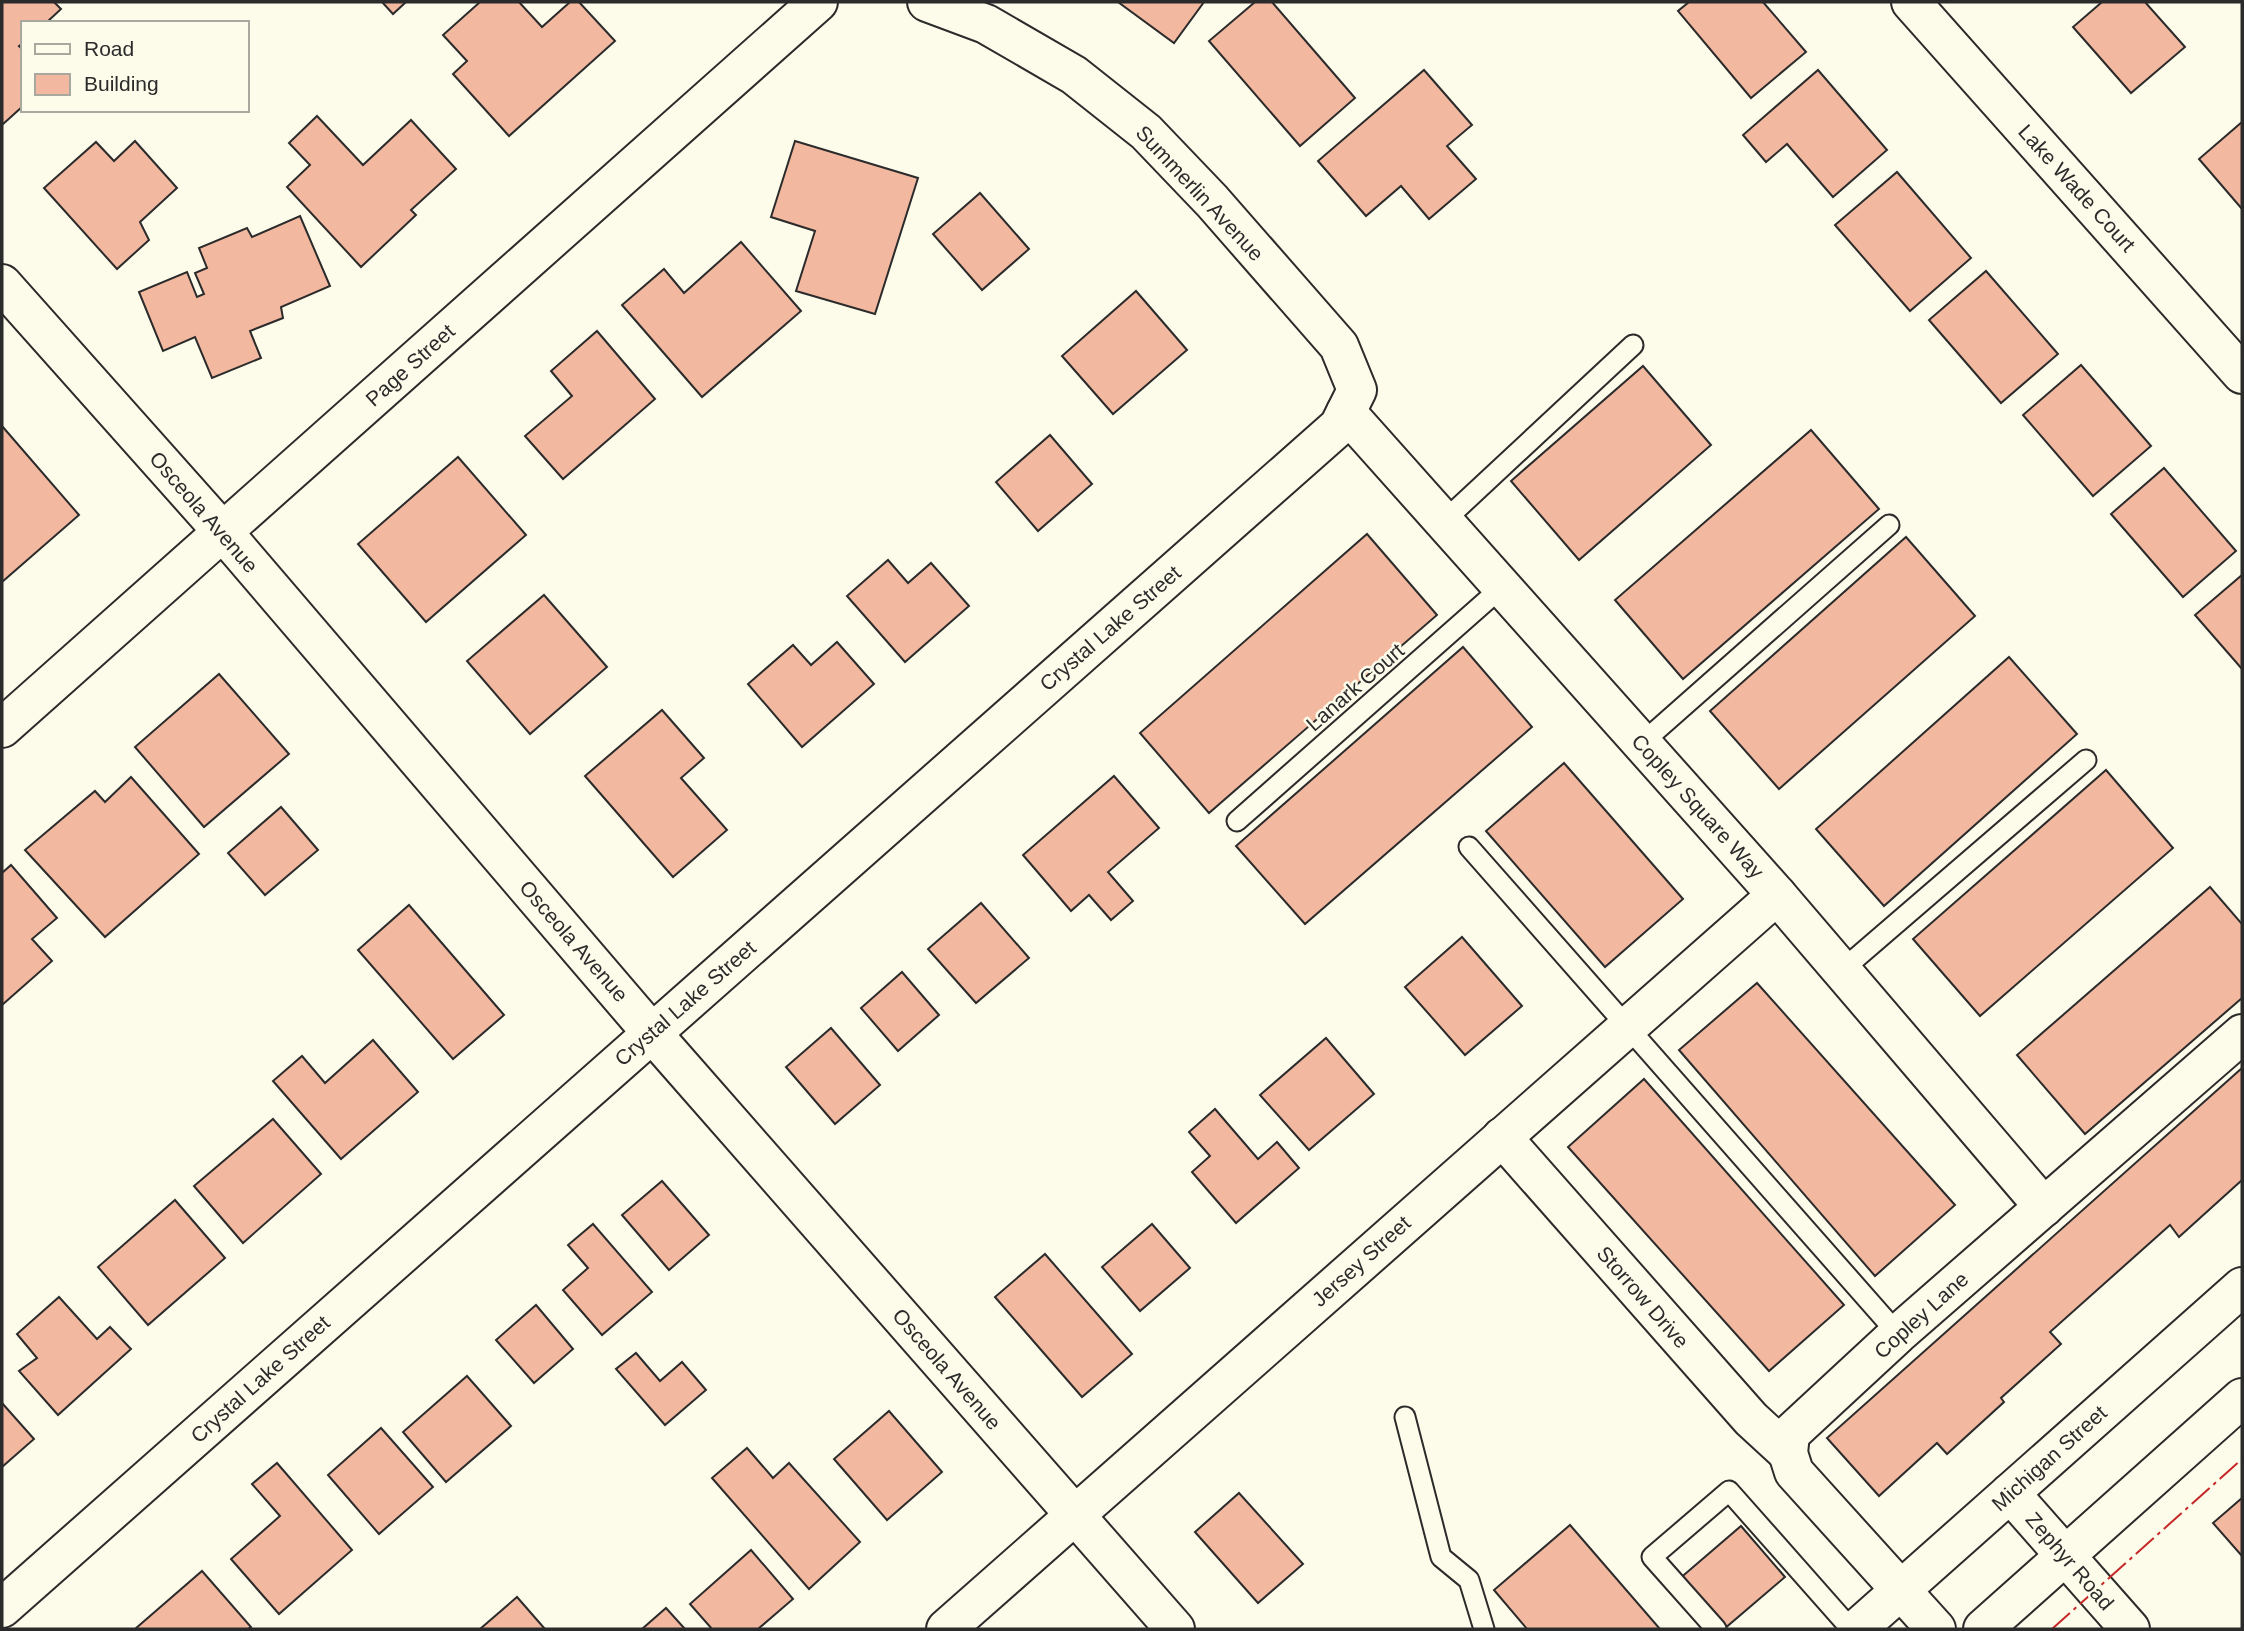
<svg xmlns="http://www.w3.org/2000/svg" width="2244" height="1631" font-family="Arial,sans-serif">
  <rect width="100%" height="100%" fill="#fdfbea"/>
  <!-- building -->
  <g fill="#f2b8a0" stroke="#2b2b2b" stroke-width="2">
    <path d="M2,2H54L61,9L46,23H23V43L19,46L23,50V106L2,125Z"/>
    <path d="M382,2H406L393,14Z"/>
    <path d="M480,2H519L542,27L570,2H579L615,41L509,136L453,74L467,61L443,35Z"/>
    <path d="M1118,2H1204L1174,43Z"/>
    <path d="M1255,2H1272L1355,98L1300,146L1209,41Z"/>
    <path d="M1689,2H1763L1806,52L1751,98L1678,11Z"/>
    <path d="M2102,2H2145L2185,47L2131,93L2073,27Z"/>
    <path d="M1424,70L1472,125L1447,146L1476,179L1429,219L1401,186L1366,216L1318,161Z"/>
    <path d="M1818,70L1887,150L1833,197L1787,144L1766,162L1743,135Z"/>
    <path d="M317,116L363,165L411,120L456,169L411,210L416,215L361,267L287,187L310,165L289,143Z"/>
    <path d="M2242,122V209L2199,159Z"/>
    <path d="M135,141L177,188L140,222L149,240L117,269L44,188L96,142L114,161Z"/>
    <path d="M795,141L918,178L875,314L796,291L815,231L771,217Z"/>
    <path d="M1897,172L1971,258L1910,311L1835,225Z"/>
    <path d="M980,193L1029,249L982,290L933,234Z"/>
    <path d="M300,216L330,286L281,307L283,318L250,331L261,358L212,378L195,337L163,351L139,292L187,272L197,297L204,294L195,273L207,268L199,248L247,228L252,237Z"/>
    <path d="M741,242L801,311L702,397L622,305L664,269L684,293Z"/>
    <path d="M1986,271L2058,354L2001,403L1929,320Z"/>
    <path d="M1136,291L1187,350L1113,414L1062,356Z"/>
    <path d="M597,331L655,399L563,479L525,436L572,396L551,371Z"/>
    <path d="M2081,365L2151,446L2093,496L2023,415Z"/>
    <path d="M1643,366L1711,445L1579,560L1511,481Z"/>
    <path d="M2,426L79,515L2,582Z"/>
    <path d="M1811,430L1879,509L1683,679L1615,600Z"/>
    <path d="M1050,435L1092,484L1038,531L996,482Z"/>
    <path d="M458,457L526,535L426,622L358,544Z"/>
    <path d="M2164,468L2236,551L2183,597L2111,514Z"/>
    <path d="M1367,534L1437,615L1209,813L1140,733Z"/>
    <path d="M1906,537L1975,616L1779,789L1710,711Z"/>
    <path d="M888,560L908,583L931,563L969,606L905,662L847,596Z"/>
    <path d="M2242,575V669L2195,615Z"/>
    <path d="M544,595L607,667L530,734L467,661Z"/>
    <path d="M837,642L874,684L802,747L748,684L793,645L811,665Z"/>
    <path d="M1463,647L1532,727L1305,924L1236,846Z"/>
    <path d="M2009,657L2077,734L1884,906L1816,829Z"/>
    <path d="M219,674L289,754L204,827L135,747Z"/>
    <path d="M662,710L704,758L681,778L727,830L673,877L585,776Z"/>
    <path d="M1564,763L1683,899L1605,967L1486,831Z"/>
    <path d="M2106,770L2173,848L1980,1016L1913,939Z"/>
    <path d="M1114,776L1159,828L1108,872L1133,901L1111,920L1089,895L1071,911L1023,855Z"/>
    <path d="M131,777L199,854L105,937L25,850L95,791L105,802Z"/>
    <path d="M281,807L318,850L265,895L228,853Z"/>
    <path d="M11,865L57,918L32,939L52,961L2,1005V873Z"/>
    <path d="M2210,887L2242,924V998L2085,1134L2017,1055Z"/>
    <path d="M981,903L1029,958L976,1003L928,949Z"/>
    <path d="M409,905L504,1015L453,1059L358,950Z"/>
    <path d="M1462,937L1522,1006L1465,1055L1405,987Z"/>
    <path d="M902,972L939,1015L898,1051L861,1008Z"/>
    <path d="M1757,983L1955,1205L1875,1276L1679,1050Z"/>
    <path d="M831,1028L880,1085L835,1124L786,1067Z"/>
    <path d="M1326,1038L1374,1094L1309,1150L1260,1095Z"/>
    <path d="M373,1040L418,1092L341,1159L273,1081L302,1056L325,1083Z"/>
    <path d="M2242,1068V1180L2179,1237L2170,1225L2050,1332L2061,1344L2001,1398L2004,1402L1947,1454L1937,1443L1879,1496L1827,1438Z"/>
    <path d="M1644,1079L1844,1305L1769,1371L1568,1147Z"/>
    <path d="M1215,1109L1258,1159L1277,1142L1299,1168L1236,1223L1192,1172L1210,1156L1189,1132Z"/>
    <path d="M273,1119L321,1174L243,1243L194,1186Z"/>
    <path d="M662,1181L709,1235L669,1270L622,1215Z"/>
    <path d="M175,1200L225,1258L148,1325L98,1267Z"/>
    <path d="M593,1224L652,1292L602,1335L563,1290L588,1268L568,1245Z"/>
    <path d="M1152,1224L1190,1268L1140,1311L1102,1267Z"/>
    <path d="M1045,1254L1132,1354L1082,1397L995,1297Z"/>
    <path d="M59,1297L97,1339L110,1327L131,1349L58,1415L19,1371L37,1358L17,1334Z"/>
    <path d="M536,1305L573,1349L534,1383L496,1340Z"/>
    <path d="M636,1353L660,1381L682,1362L706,1390L665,1425L616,1369Z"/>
    <path d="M467,1376L511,1426L446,1482L403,1432Z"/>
    <path d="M2,1403L34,1439L2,1467Z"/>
    <path d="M889,1411L942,1472L887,1520L834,1459Z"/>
    <path d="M381,1428L433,1487L379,1534L328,1475Z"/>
    <path d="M747,1448L773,1478L789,1463L860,1542L809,1589L712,1478Z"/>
    <path d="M277,1463L352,1550L279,1614L231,1559L280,1516L252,1484Z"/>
    <path d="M1239,1493L1303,1564L1258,1603L1195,1532Z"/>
    <path d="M2242,1498V1556L2213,1523Z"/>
    <path d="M1570,1525L1660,1629H1527L1494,1590Z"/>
    <path d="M1741,1526L1785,1577L1724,1629L1678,1580Z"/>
    <path d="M751,1550L793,1599L758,1629H712L690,1604Z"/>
    <path d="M202,1571L251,1627L248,1629H135Z"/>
    <path d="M517,1597L545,1629H480Z"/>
    <path d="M666,1608L685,1629H642Z"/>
  </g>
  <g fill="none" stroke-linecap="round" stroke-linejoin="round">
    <defs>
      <g id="lane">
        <path d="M1444,521L1633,345"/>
        <path d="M1642,743L1889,525"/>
        <path d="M1237,821L1502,587"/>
        <path d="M1469,847L1898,1334"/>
        <path d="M1841,971L2086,760"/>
        <path d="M1405,1417L1441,1557L1469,1580L1484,1629"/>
        <path d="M1716,1629L1652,1557L1729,1491L1851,1629"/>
      </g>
      <g id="street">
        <path d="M1911,2L2242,374"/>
        <path d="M2,284L223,532L651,1032L1175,1629"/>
        <path d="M1346,412L1777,895L2044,1207"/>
        <path d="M2,728L818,2"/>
        <path d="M1502,1137L1751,1419L1788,1453"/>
        <path d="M2010,1493L2130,1629"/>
        <path d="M2,1608L1339,426L1357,390L1339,346L1212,201L1146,132L1074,75L986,24L927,2"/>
        <path d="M946,1629L1777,895"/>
        <path d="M1936,1629L1794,1472L1788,1453L1790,1434L1898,1334L2242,1034"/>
      </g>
      <g id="secondary">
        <path d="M1857,1629L2242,1287"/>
        <path d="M1983,1629L2242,1398"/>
      </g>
    </defs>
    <!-- lane casing -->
    <use href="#lane" stroke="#2b2b2b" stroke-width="23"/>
    <!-- street casing -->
    <use href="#street" stroke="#2b2b2b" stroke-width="42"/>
    <!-- secondary casing -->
    <use href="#secondary" stroke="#2b2b2b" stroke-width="42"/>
    <!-- lane -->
    <use href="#lane" stroke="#fdfbea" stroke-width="19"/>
    <!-- street -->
    <use href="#street" stroke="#fdfbea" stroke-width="38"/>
    <!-- secondary -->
    <use href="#secondary" stroke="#fdfbea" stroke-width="38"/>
    <!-- power -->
    <path stroke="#c62828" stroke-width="2" stroke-dasharray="24 5 3.5 5" stroke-linecap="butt" d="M2052,1629L2242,1459"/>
  </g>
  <g text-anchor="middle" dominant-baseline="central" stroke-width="5" stroke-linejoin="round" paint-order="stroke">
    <!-- street labels -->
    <g font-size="21" fill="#2b2b2b" stroke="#fdfbea">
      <text transform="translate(2077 188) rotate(48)">Lake Wade Court</text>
      <text transform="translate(1200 193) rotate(47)">Summerlin Avenue</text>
      <text transform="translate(410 365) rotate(-42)">Page Street</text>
      <text transform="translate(204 512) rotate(49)">Osceola Avenue</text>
      <text transform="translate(1110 628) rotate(-41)">Crystal Lake Street</text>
      <text transform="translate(1355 687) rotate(-41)">Lanark Court</text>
      <text transform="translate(1698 806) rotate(48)">Copley Square Way</text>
      <text transform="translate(574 941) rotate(49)">Osceola Avenue</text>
      <text transform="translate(685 1003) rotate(-41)">Crystal Lake Street</text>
      <text transform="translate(1361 1261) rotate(-42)">Jersey Street</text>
      <text transform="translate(1643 1297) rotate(49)">Storrow Drive</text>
      <text transform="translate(1921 1315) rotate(-42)">Copley Lane</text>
      <text transform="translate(947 1369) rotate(49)">Osceola Avenue</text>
      <text transform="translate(260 1379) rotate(-42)">Crystal Lake Street</text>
      <text transform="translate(2049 1458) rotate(-42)">Michigan Street</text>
      <text transform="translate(2070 1561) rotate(49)">Zephyr Road</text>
    </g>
  </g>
  <!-- border -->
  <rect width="2244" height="1631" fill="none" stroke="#2b2b2b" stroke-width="7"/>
  <!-- legend -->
  <rect x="21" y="21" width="228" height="91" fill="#fdfbea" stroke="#a9a89e" stroke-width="2"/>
  <rect x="35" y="44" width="35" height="10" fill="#fdfbea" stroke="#a9a89e" stroke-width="2"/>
  <text x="84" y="56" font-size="21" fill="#2b2b2b">Road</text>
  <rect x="35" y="74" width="35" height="21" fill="#f2b8a0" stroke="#a9a89e" stroke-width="2"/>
  <text x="84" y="91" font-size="21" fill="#2b2b2b">Building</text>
</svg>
